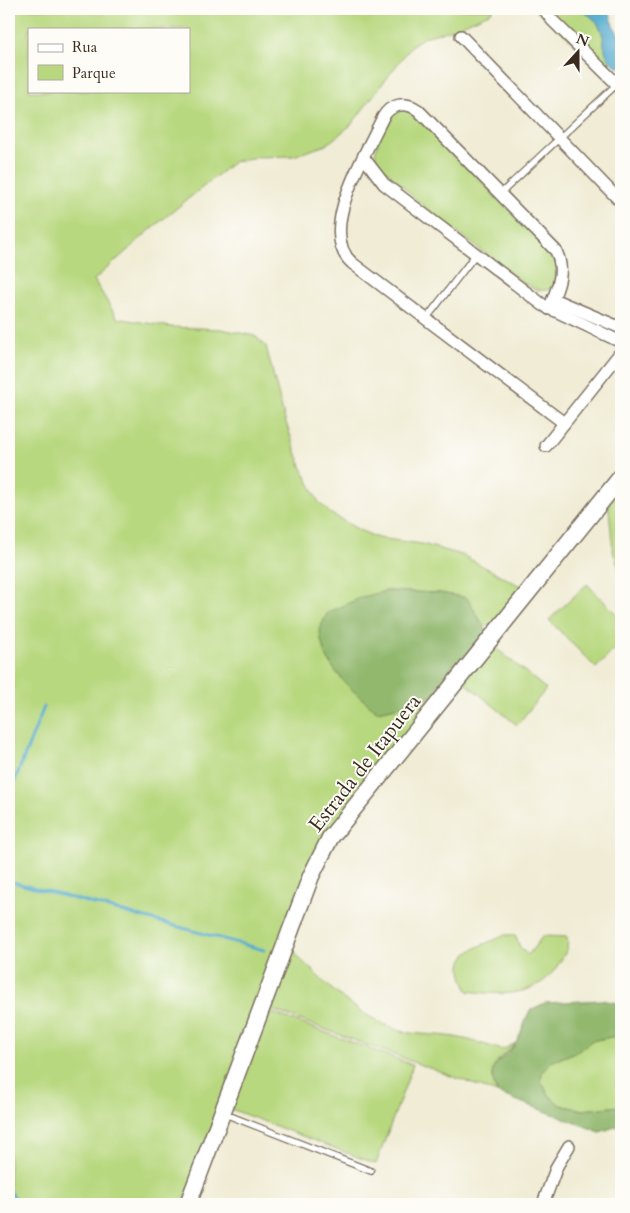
<svg xmlns="http://www.w3.org/2000/svg" width="630" height="1213" font-family="Cardo,serif">
  <rect width="100%" height="100%" fill="#fdfcf7"/>
  <filter id="ink" filterUnits="userSpaceOnUse"><feTurbulence type="fractalNoise" baseFrequency=".02" numOctaves="2"/><feDisplacementMap in="SourceGraphic" scale="10" xChannelSelector="R" yChannelSelector="G"/><feConvolveMatrix kernelMatrix="1 2 1 2 8 2 1 2 1" color-interpolation-filters="sRGB"/></filter>
  <filter id="wash" filterUnits="userSpaceOnUse"><feTurbulence type="fractalNoise" baseFrequency=".0096" numOctaves="4" result="noise"/><feDisplacementMap in="SourceGraphic" scale="20" xChannelSelector="R" yChannelSelector="G"/><feGaussianBlur stdDeviation="1.12" result="paint"/><feColorMatrix in="noise" values="0 0 0 0 0 0 0 0 0 0 0 0 0 0 0 0 0 1.4 0 .05"/><feComposite in="paint" operator="in"/></filter>
  <g filter="url(#wash)">
    <rect width="100%" height="100%" fill="#f0ecd5"/>
    <!-- green -->
    <g fill="#b8d87f" stroke="#7a814e" fill-rule="evenodd">
      <path d="M9,9H494L489,13L453,29L424,37L412,45L351,125L326,145L293,156L258,157L235,161L157,224L94,280L117,318L171,327L221,329L255,336L266,346L284,417L301,466L318,501L330,513L359,530L378,538L422,544L462,555L526,589L498,624L484,626L467,598L440,593L385,591L327,613L376,711L422,702L439,690L444,693L322,861L292,943C294,958 304,961 314,972C338,997 368,1020 401,1031C416,1035 432,1034 447,1036C466,1038 483,1044 502,1050L516,1043C497,1063 486,1064 497,1093L259,1005L183,1204H9ZM29,29H189V91H29Z"/>
      <path d="M532,9C556,9 591,2 601,31C606,44 601,48 611,59L604,76L552,21Z"/>
      <path d="M410,109L554,254L558,264L553,287C541,295 531,287 521,281L423,206L376,161C372,150 386,120 394,111Z"/>
      <path d="M621,483V575L613,551L608,499Z"/>
      <path d="M587,584L621,619V643L596,668L549,620Z"/>
      <path d="M491,644L546,689L517,725L463,681Z"/>
      <path d="M505,935H515L520,947L528,955L543,936L567,937C569,948 565,954 559,963C540,997 503,996 468,991C448,951 474,950 505,935Z"/>
      <path d="M265,1010L413,1065L376,1164L228,1108Z"/>
      <path d="M621,1035V1106L582,1110L560,1105L549,1095L541,1082L542,1072L551,1062L578,1051L591,1041Z"/>
    </g>
    <!-- forest -->
    <g fill="#92b86e" stroke="#667146">
      <path d="M385,591L440,593L467,598L489,635L446,695L439,690L422,702L377,711C353,692 322,666 320,632C320,626 325,619 327,613L362,597Z"/>
      <path d="M602,1000L621,1004V1035L591,1041L578,1051L551,1062L542,1072L541,1081L549,1095L560,1105L582,1110L621,1106V1125L600,1132L497,1093C484,1059 501,1066 516,1043C522,1033 525,1020 530,1010L545,1003Z"/>
    </g>
    <!-- water -->
    <path fill="#51aace" stroke="#466a76" d="M579,9H609L613,25L621,38V68C598,58 608,42 600,27C595,18 587,14 579,9Z"/>
    <g fill="none" stroke-linecap="round" stroke-linejoin="round">
      <!-- stream -->
      <g stroke="#51aace" stroke-width="3">
        <path d="M9,795L44,707"/>
        <path d="M9,881L264,950"/>
        <path d="M9,1191L21,1204"/>
      </g>
    </g>
  </g>
  <g filter="url(#ink)">
    <g fill="none" stroke-linecap="round" stroke-linejoin="round">
      <defs>
        <g id="lane">
          <path d="M500,194L617,84"/>
          <path d="M426,319L476,254"/>
          <path d="M225,1114L371,1171"/>
        </g>
        <g id="street">
          <path d="M544,9L552,20L621,88"/>
          <path d="M461,36L621,202"/>
          <path d="M364,158L384,184L543,305L621,342"/>
          <path d="M553,299L621,328"/>
          <path d="M549,309C557,289 566,272 556,251L418,110C405,101 391,104 383,117C367,152 316,231 352,263L564,423"/>
          <path d="M546,446L621,352"/>
          <path d="M543,1204L557,1166L569,1146"/>
        </g>
        <path id="secondary" d="M188,1204L311,876L330,838L621,477"/>
      </defs>
      <!-- lane casing -->
      <use href="#lane" stroke="#7a6e5e" stroke-width="8"/>
      <!-- street casing -->
      <use href="#street" stroke="#7a6e5e" stroke-width="14"/>
      <!-- secondary casing -->
      <use href="#secondary" stroke="#7a6e5e" stroke-width="19"/>
      <!-- lane -->
      <use href="#lane" stroke="#fff" stroke-width="5.5"/>
      <!-- street -->
      <use href="#street" stroke="#fff" stroke-width="11"/>
      <!-- secondary -->
      <use href="#secondary" stroke="#fff" stroke-width="16"/>
    </g>
  </g>
  <g text-anchor="middle" dominant-baseline="central" stroke-width="4" stroke-linejoin="round" paint-order="stroke">
    <!-- street labels -->
    <g font-size="21" fill="#3b2a1e" stroke="#fdfcf7">
      <text transform="translate(365 763) rotate(-52)">Estrada de Itapuera</text>
    </g>
  </g>
  <!-- margin -->
  <rect width="630" height="1213" fill="none" stroke="#fdfcf7" stroke-width="30"/>
  <!-- legend -->
  <rect x="28" y="28" width="162" height="65" fill="#fdfcf7" stroke="#afa8a0"/>
  <rect x="38" y="44" width="25" height="8" fill="#ffffff" stroke="#afa8a0"/>
  <text x="72" y="52" font-size="15" fill="#3b2a1e">Rua</text>
  <rect x="38" y="65" width="25" height="15" fill="#b8d87f" stroke="#afa8a0"/>
  <text x="72" y="78" font-size="15" fill="#3b2a1e">Parque</text>
  <!-- north arrow -->
  <g transform="translate(578 52) rotate(21)" stroke="#fdfcf7" stroke-width="4" paint-order="stroke">
  <path d="M0-4L9 19L0 12L-9 19Z" fill="#3b2a1e"/>
  <text y="-8" font-size="14" font-weight="bold" text-anchor="middle" fill="#3b2a1e">N</text>
  </g>
</svg>
